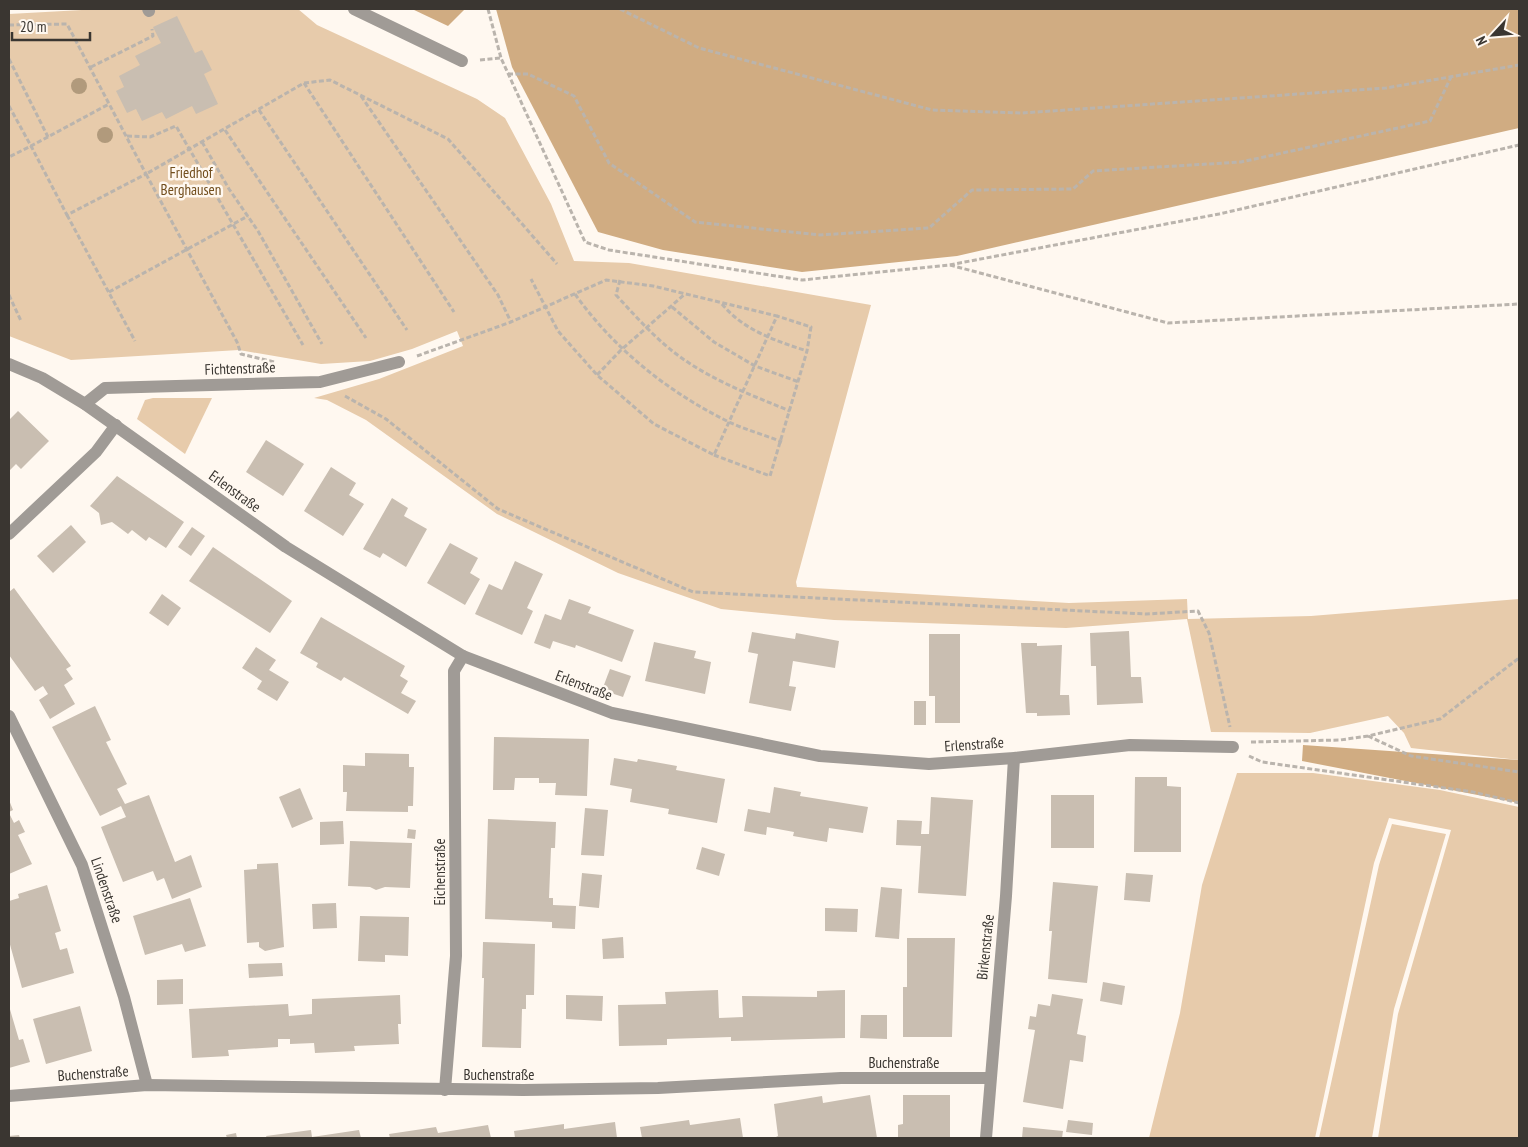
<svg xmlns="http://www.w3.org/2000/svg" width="1528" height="1147" font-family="'PT Sans Narrow',sans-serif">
  <rect width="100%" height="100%" fill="#fff8f0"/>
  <!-- green -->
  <g fill="#e7cbab">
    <path d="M100,9H298L317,25L477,99L505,118L551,204L574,261L629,263L871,305L796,582L797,587L1069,603L1187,599L1188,619L1311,616L1519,599V760L1411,748L1404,733L1388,716L1310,733L1211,732L1187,619L1066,628L834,620L721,609L618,573L497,514L366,420L327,400L314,398L379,379L463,346L457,331L412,349L370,361L321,364L239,350L71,360L9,336V14Z"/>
    <path d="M153,398H212L185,454L137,419L145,400Z"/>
    <path d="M1237,773H1313L1440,790L1519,807V1138H1378L1398,1014L1451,830L1389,818L1374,863L1315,1138H1149L1180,1013L1202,885Z"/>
    <path d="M1392,824L1446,834L1394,1009L1372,1138H1319L1379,865Z"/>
  </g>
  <!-- forest -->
  <g fill="#d0ac82">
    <path d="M412,9H465L448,26Z"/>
    <path d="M496,9H1519V128L957,256L802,272L663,250L598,232L512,67Z"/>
    <path d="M1303,745L1519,760V803L1302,761Z"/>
  </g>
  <!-- building -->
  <g fill="#c9beb1">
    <path d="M177,16L195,53L202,50L212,70L204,74L218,104L196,114L192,106L166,119L162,112L142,121L136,109L127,113L116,91L124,87L119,76L140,65L135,56L161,43L153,27Z"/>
    <path d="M18,411L49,441L21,469L16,464L9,471V420Z"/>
    <path d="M266,440L304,464L283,496L246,472Z"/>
    <path d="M331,467L356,483L349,495L364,504L343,536L304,511Z"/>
    <path d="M117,476L184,522L166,548L149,537L146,541L132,530L128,534L112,522L101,525L99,513L90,506Z"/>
    <path d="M392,498L408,508L404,516L427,529L406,567L383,553L380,558L363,549Z"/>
    <path d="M71,525L86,542L53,573L37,556Z"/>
    <path d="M192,527L205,536L191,556L178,547Z"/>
    <path d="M450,543L478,558L470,573L480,579L465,605L427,583Z"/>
    <path d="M213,547L292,601L270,633L189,581Z"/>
    <path d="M515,561L543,574L527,608L533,611L522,635L475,614L489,584L502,590Z"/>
    <path d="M14,588L71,666L66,669L73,679L64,685L75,704L50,719L39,700L48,694L43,686L35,691L9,655V592Z"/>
    <path d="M162,594L181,608L168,626L149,613Z"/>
    <path d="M569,599L591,607L588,613L634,630L622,662L576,645L575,648L553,641L550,649L534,643L545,614L561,620Z"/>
    <path d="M321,617L405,666L400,676L408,681L401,693L416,701L408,714L344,677L341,681L316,667L318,663L300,653Z"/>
    <path d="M1129,631L1131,677H1141L1143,703L1097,705L1096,666H1091L1090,633Z"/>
    <path d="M752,632L795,639L796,633L839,641L835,668L793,661L789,686L796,687L791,711L749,703L758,654L748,652Z"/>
    <path d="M929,634H960V723H935V696H929Z"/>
    <path d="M654,642L696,651L694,658L711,662L705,694L645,681Z"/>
    <path d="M1021,643H1037V646L1062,645L1060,695H1069L1070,715L1037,716V713H1026Z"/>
    <path d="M256,647L276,660L269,670L289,682L277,701L257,689L262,681L242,668Z"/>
    <path d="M610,669L631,676L623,697L602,690Z"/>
    <rect x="914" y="701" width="12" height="24"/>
    <path d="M95,706L111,740L106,742L127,784L117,789L125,804L149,795L175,862L191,855L202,887L172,899L164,878L157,881L153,871L123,882L101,827L126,817L121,806L100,816L52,727Z"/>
    <path d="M494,737L589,739L587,796L555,795L556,783H539V778H515L514,790H493Z"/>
    <path d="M365,753L409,754V767H414L413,806H408V812L346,811L347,792H343V765L365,766Z"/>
    <path d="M614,758L637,762L638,759L677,766L676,770L725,779L717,823L668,814L669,809L630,802L632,789L610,785Z"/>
    <path d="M1135,777H1167V786L1181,787V852H1134Z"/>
    <path d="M774,787L801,792L800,796L868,807L863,833L829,828L827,842L793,836L794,832L767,827L766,835L744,831L748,809L770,813Z"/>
    <path d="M300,788L313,819L292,828L279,797Z"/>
    <rect x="1051" y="795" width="43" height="53"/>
    <path d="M931,797L973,800L966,896L918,893L921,846L896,845L897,820L922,821L921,834H929Z"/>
    <path d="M9,800L13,810L9,812Z"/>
    <path d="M585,808L608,810L604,856L581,855Z"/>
    <path d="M9,813L14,823L19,820L25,832L18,835L32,864L9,874Z"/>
    <path d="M488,819L556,822L555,848H551L549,898H553V905L576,906L575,929L552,928V922L485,919Z"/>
    <path d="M343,821L344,844L320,845V822Z"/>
    <path d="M408,829L416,830L415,839L407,838Z"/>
    <path d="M350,841L412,843L410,888L385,887L376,890L370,887L348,886Z"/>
    <path d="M702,847L725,854L719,876L696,869Z"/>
    <path d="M278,863L284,947L265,951L259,947V942L247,943L244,870L257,869V864Z"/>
    <path d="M582,873L602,875L599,908L579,906Z"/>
    <path d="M1126,873L1153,875L1150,902L1124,900Z"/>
    <path d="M1053,882L1098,886L1087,983L1048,979L1052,931H1049Z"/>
    <path d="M47,885L61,931L55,933L60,950L67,948L74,973L22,988L9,941V901L19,898L18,894Z"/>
    <path d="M881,887L902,889L899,939L875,937Z"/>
    <path d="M190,898L206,946L185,952L182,944L145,955L133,916Z"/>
    <path d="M336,903L337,928L313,929L312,904Z"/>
    <path d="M825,908L858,909L857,932L825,931Z"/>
    <path d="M360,916L409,917L408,956L385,955V962L358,961Z"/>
    <path d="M623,937L624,958L603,959L602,939Z"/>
    <path d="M907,938H955L952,1037H903V987H907Z"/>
    <path d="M483,942L535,944L534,995H526V1009H522L521,1048L482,1047L484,978H482Z"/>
    <path d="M282,963L283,976L249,978L248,964Z"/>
    <path d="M183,979V1004L157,1005V980Z"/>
    <path d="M1103,982L1125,986L1122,1005L1100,1001Z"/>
    <path d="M718,990L719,1018L743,1017L742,996L817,997V991L845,990V1038L731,1041V1037L667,1039V1045L619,1046L618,1005L666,1004L665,992Z"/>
    <path d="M1052,994L1083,999L1077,1034L1086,1036L1083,1062L1070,1060L1063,1109L1023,1102L1035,1030L1028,1029L1030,1016L1036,1017L1038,1004L1050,1006Z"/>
    <path d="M400,995L401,1024H398L399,1044L354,1046L355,1051L315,1053L314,1043L290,1044V1039H278V1047L228,1050L229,1056L192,1058L189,1009L288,1004L289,1016L312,1014V999Z"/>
    <path d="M566,995L603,996L602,1021L566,1019Z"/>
    <path d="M9,1006L19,1040L23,1039L30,1062L9,1068Z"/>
    <path d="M80,1006L92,1051L46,1064L33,1019Z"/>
    <path d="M861,1015H887V1039L860,1038Z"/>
    <path d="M870,1095L877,1138H774L778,1136L774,1104L822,1096L823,1103Z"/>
    <path d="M903,1095H950V1138L898,1137V1125L903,1124Z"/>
    <path d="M740,1118L743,1138H642L640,1127L689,1120L690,1125Z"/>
    <path d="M1068,1120L1093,1123L1092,1135L1066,1132Z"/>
    <path d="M615,1122L617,1138H515L514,1131L564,1124V1129Z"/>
    <path d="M488,1125L491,1138H390L389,1134L436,1127L438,1133Z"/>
    <path d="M1023,1127L1063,1131L1062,1138H1022Z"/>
    <path d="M311,1130L312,1137L359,1130L361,1138H267L266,1136Z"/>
    <path d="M236,1133L237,1138H227L226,1135Z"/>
    <path d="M19,1135L20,1138H9V1136Z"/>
  </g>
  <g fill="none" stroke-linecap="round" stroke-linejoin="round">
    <!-- path -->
    <g stroke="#bab4ad" stroke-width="3" stroke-dasharray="5 2.5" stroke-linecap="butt">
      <path d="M488,9L501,58"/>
      <path d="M620,9L699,48L932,110L1022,113L1386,88L1519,65"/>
      <path d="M9,25L67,24L146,174L67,215L31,146L9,157"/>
      <path d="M9,59L48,137"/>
      <path d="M480,60L501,58L585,242L609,250L802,280L949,265L1219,214L1519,145"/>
      <path d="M91,67L153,36L152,29"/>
      <path d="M508,74H528L574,96L609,163L695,222L820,235L929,228L972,190L1073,189L1093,171L1241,162L1430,121L1451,77"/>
      <path d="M304,83L454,312"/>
      <path d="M361,96L498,295L511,322"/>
      <path d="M9,106L31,146L109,104"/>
      <path d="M259,110L407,330"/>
      <path d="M225,130L366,338"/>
      <path d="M127,136L150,137L176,126L303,345"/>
      <path d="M202,142L229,189L258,231L322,344"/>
      <path d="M67,215L135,341"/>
      <path d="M950,265L1168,323L1519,304"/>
      <path d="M620,280L616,295C639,320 661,345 689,363C721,384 756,397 790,411"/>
      <path d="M109,292L248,216"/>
      <path d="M575,294C614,349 668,392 729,422C746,430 765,435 782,442"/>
      <path d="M9,295L21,321"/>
      <path d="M722,304C743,330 776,341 807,351"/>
      <path d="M672,307L714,342L755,366L799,382"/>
      <path d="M417,356L511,322L606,280L653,286L777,316L714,455L654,424L597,375L558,331L531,279"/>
      <path d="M274,362L241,354L237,342L146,174L304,83L330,80L448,139L557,264"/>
      <path d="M597,375L621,350L685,294"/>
      <path d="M345,396L386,419L498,509L693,592L1146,614L1198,611L1209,633L1230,727"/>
      <path d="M714,455L770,476L807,351L811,327L777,316"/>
      <path d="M1368,736L1411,756L1519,772"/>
      <path d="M1251,742L1340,740L1368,736L1440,719L1519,658"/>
      <path d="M1249,756L1262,762L1473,792L1519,803"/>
    </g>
    <!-- minor -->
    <g stroke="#a09b96" stroke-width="12">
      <path d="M148,9L149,11"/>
      <path d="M354,9L462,61"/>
      <path d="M9,364L42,378L85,404L286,547L463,656L612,713L820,756L929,764L1014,758L1130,745L1233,747"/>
      <path d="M85,404L105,388L320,382L399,362"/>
      <path d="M9,534L96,452L116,425"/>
      <path d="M9,716L82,865L124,997L147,1085"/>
      <path d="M445,1090L456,956L454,671L463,656"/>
      <path d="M9,1096L147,1085L523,1090L658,1088L841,1078H990"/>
      <path d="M986,1138L1006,896L1014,758"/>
    </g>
  </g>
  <!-- trees -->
  <g fill="#b19a7c">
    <circle cx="79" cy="86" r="8"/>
    <circle cx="105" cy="135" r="8"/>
  </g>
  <g text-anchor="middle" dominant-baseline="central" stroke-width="5" stroke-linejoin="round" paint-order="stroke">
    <!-- park labels -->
    <g font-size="15" fill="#724e1d" stroke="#fff8f0">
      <text x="191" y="172">Friedhof<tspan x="191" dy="17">Berghausen</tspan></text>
    </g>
    <!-- street labels -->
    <g font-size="15" fill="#3a3631" stroke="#fff8f0">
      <text transform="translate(240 368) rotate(-2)">Fichtenstraße</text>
      <text transform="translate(235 491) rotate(36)">Erlenstraße</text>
      <text transform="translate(584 685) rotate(21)">Erlenstraße</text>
      <text transform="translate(974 744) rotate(-4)">Erlenstraße</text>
      <text transform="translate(439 872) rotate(-90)">Eichenstraße</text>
      <text transform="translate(107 890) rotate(71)">Lindenstraße</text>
      <text transform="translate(985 947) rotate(-84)">Birkenstraße</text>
      <text x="904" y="1062">Buchenstraße</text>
      <text transform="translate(93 1073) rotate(-4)">Buchenstraße</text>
      <text x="499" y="1074">Buchenstraße</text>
    </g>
  </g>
  <!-- border -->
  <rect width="1528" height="1147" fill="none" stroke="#3a3631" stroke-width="20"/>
  <!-- north arrow -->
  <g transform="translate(1493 35) rotate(244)" stroke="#fff8f0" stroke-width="4" paint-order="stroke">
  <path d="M0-4L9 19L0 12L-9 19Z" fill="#3a3631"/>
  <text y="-8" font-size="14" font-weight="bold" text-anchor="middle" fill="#3a3631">N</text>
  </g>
  <!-- scale -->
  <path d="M12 32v8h78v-8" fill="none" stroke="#3a3631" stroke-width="2.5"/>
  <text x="20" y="32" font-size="15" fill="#3a3631" stroke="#fff8f0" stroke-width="4" paint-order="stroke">20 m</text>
</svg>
